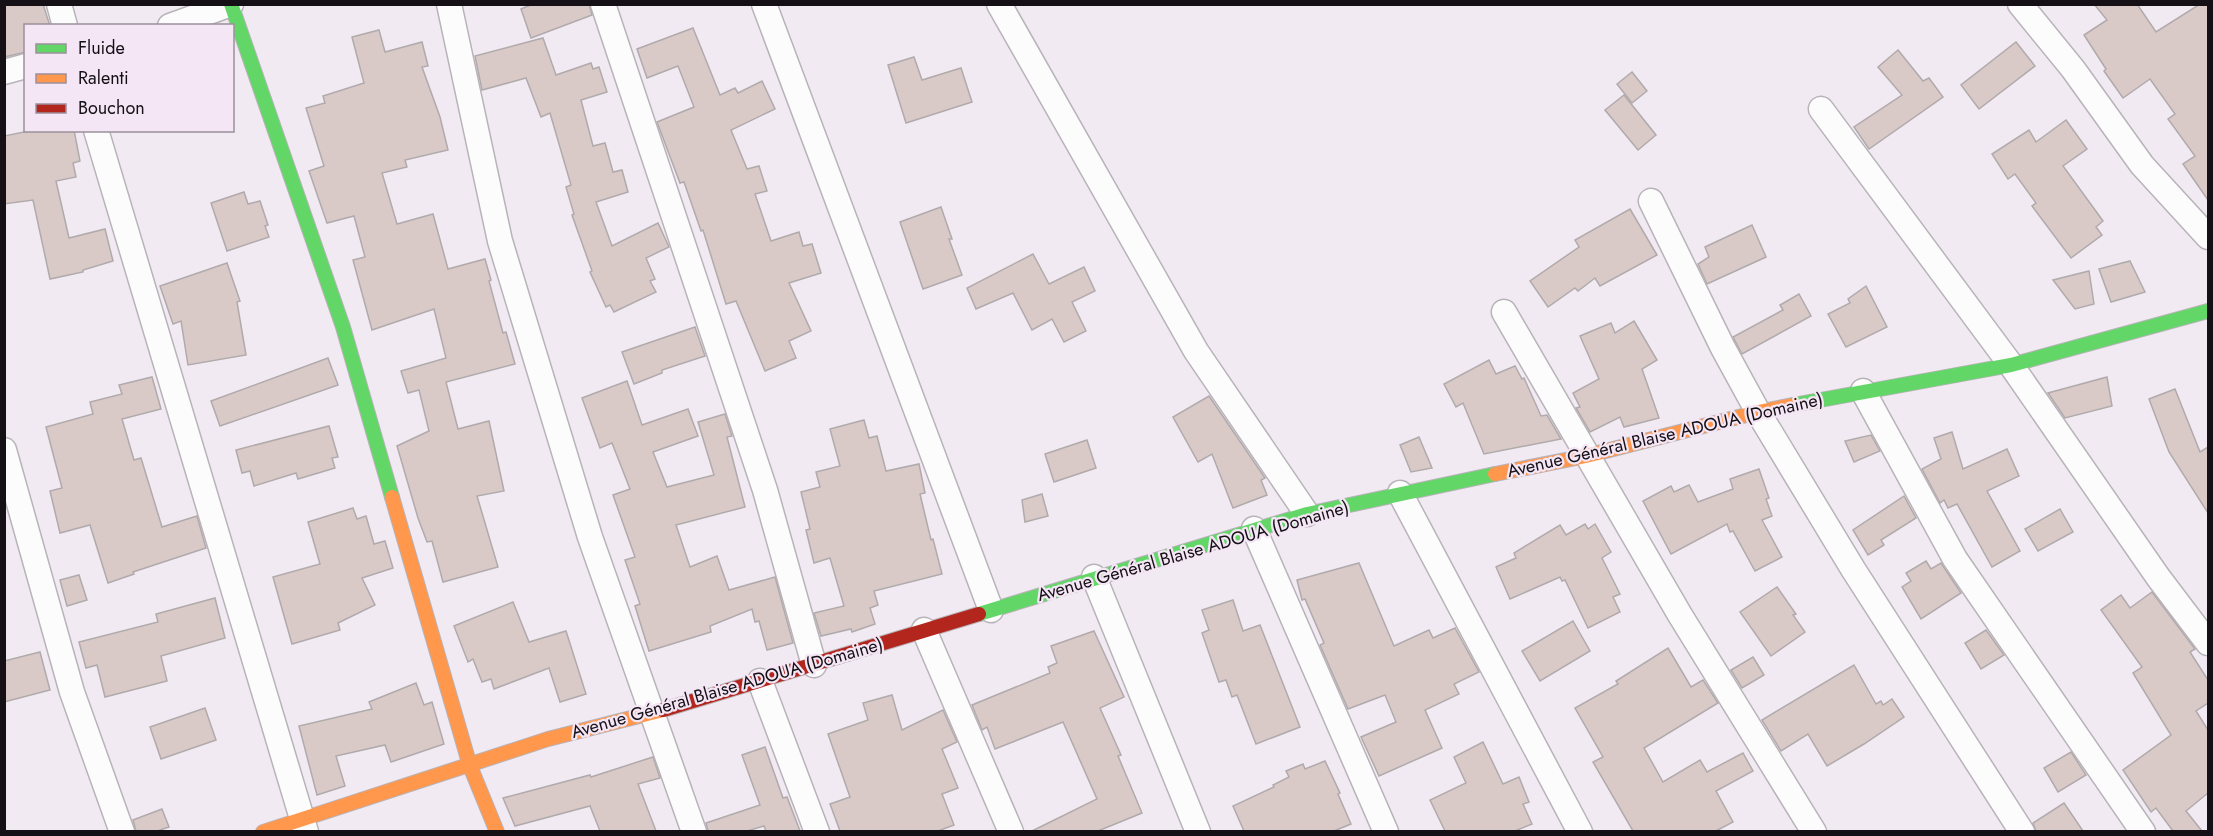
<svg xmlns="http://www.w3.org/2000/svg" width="2213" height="836" font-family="Jost,sans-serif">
  <rect width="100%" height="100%" fill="#f1eaf2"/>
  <!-- building -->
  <g fill="#dacac7" stroke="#b0aaac" stroke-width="1.5">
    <path d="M4,4H43L50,26H26V52L4,57Z"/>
    <path d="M533,4H589L592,15L531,38L521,9Z"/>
    <path d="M2094,4H2137L2156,32L2200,4H2208V200L2183,164L2195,156L2168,119L2175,114L2150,79L2123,98L2104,71L2106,69L2084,35L2107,20Z"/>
    <path d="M693,28L720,95L735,88L738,93L762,81L775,109L731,130L747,169L759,166L767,191L755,194L771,241L799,232L803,246L812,244L821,273L789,283L811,331L789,341L796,358L765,371L736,301L726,304L703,230L701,231L684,182L680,183L657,122L694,107L678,66L647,78L637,49Z"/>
    <path d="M379,30L385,52L422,42L428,66L422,67L440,117L448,150L405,160L407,167L382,173L397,224L433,214L448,269L485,259L491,280L489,281L503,333L506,332L515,364L446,382L458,429L489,421L504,491L477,496L498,567L443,582L432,541L427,542L418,518L397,446L429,431L419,390L408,393L401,371L446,358L434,309L372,330L353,260L365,257L354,216L327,223L309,171L324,166L306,108L325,103L323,96L364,83L352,37Z"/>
    <path d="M543,38L556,75L591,63L593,69L599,67L607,92L581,100L593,146L605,143L613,172L622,170L628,192L596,202L612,246L658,223L669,247L646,258L655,279L650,281L656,292L614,312L610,305L606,307L590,272L592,271L572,215L574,214L566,187L571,185L550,113L541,117L526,78L482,90L475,56Z"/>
    <path d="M2016,42L2035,66L1979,109L1961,85Z"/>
    <path d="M1898,50L1923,81L1929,78L1943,97L1869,149L1854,127L1902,95L1878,67Z"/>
    <path d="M914,57L922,80L961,68L972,102L906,123L888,65Z"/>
    <path d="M1632,72L1647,91L1632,103L1617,84Z"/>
    <path d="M1624,95L1656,135L1638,150L1605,110Z"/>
    <path d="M2066,120L2087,149L2063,166L2103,221L2096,227L2102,235L2071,258L2032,206L2036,203L2015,174L2008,179L1992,154L2029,130L2036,142Z"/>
    <path d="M34,130H74L80,161L73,163L76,177L56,181L69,238L105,229L113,261L83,270V272L50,279L33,200L4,204V136Z"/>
    <path d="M244,192L248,204L260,201L268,225L265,226L269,237L227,251L211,203Z"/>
    <path d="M941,207L952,239H949L962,275L923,289L900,222Z"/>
    <path d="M1630,209L1657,255L1600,286L1595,278L1578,291L1575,288L1548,307L1530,281L1579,247L1575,240Z"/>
    <path d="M1752,225L1766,257L1707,284L1698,264L1709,257L1705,247Z"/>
    <path d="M1033,254L1049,284L1084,267L1095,291L1072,302L1086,331L1064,342L1052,319L1032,330L1013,293L976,309L967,288Z"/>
    <path d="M2130,261L2145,292L2111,302L2099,269Z"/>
    <path d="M227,263L240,301L237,302L246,355L188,365L181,321L173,324L160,286Z"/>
    <path d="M2089,271L2094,304L2075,309L2053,280Z"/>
    <path d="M1866,286L1887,327L1846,347L1828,314L1850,303L1848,299Z"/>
    <path d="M1799,294L1811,316L1742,354L1733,337L1783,310L1780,305Z"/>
    <path d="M1634,321L1657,360L1642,369L1659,418L1624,427L1620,417L1590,432L1576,408L1580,407L1573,393L1599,379L1580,336L1611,323L1615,333Z"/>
    <path d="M695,327L705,356L662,370V373L634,384L622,352Z"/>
    <path d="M328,358L338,385L220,426L211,401Z"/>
    <path d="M1489,360L1496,374L1515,366L1522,379L1524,378L1541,416L1547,415L1561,439L1484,454L1463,403L1456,407L1444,384Z"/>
    <path d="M152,377L161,409L122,419L134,460L141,458L162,527L197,516L206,548L133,572L134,574L108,583L90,525L60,533L50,491L62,488L46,427L93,414L90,402L122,394L119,385Z"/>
    <path d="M2107,377L2112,406L2065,418L2048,393Z"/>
    <path d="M627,381L642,425L688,409L698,436L653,452L667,487L714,475L698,422L725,414L732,436L727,437L745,507L676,525L690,567L717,556L729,590L775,577L793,643L767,650L759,621L755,622L752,609L710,626L711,632L649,651L635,606L640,604L625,560L635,557L613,495L630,489L612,443L600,448L582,398Z"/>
    <path d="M2175,389L2200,452L2208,447V513L2169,452L2149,399Z"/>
    <path d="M1209,396L1265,478L1261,480L1267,495L1233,508L1212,454L1198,462L1173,417Z"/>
    <path d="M864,420L869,438L877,436L886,471L919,464L925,493L920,494L931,540L933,539L942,574L874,591L878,605L870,608L875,624L852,632L851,629L821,636L814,613L844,606L830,558L814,563L806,530L810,529L801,492L820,487L816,472L840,466L830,429Z"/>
    <path d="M329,426L338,457L332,458L335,468L298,479L296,473L254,486L250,471L242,473L236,450Z"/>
    <path d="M1952,432L1963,469L2007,449L2019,476L1987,491L2020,551L1992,567L1957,504L1948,508L1944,500L1940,503L1922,469L1941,459L1934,438Z"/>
    <path d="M1871,435L1880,451L1854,462L1845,441Z"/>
    <path d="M1419,437L1432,468L1411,472L1400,445Z"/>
    <path d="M1087,440L1096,468L1054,482L1045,454Z"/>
    <path d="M1759,469L1769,498L1766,499L1772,516L1762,520L1782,557L1755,571L1733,531L1730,532L1727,524L1671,554L1643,501L1671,486L1674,492L1689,485L1698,502L1733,489L1730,479Z"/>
    <path d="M1042,494L1048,516L1025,522L1022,500Z"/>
    <path d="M1904,496L1916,518L1881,540L1884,545L1868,555L1853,530Z"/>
    <path d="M353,508L357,519L366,516L374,544L385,541L393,568L362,578L375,605L338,623L340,630L292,644L273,577L320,564L308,522Z"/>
    <path d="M2060,509L2073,532L2038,551L2025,529Z"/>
    <path d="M1585,524L1588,529L1595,524L1611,552L1602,558L1620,594L1613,597L1620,612L1588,628L1565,580L1562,581L1560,577L1510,599L1496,567L1516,558L1514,553L1560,525L1566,535Z"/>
    <path d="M1926,561L1931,569L1941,563L1961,593L1921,619L1902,587L1911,581L1906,573Z"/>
    <path d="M1359,563L1394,646L1429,630L1433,638L1455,628L1479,672L1454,684L1459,694L1425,710L1442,748L1379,776L1361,737L1396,722L1385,695L1348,709L1320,645L1324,643L1305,599L1302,600L1297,580Z"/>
    <path d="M79,575L87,600L67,606L60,580Z"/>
    <path d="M1777,587L1796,614L1793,615L1805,632L1771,656L1740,612Z"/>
    <path d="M2152,592L2195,649L2190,652L2208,680V703L2196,711L2208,730V793L2186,811L2202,831H2173L2156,808L2151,812L2123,770L2171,735L2133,673L2142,667L2101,610L2121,595L2130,608Z"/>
    <path d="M215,598L225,638L161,656L167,681L105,697L97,665L86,668L79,642L158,622L156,614Z"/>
    <path d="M1233,600L1243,631L1260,625L1300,727L1256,744L1237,695L1232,697L1226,680L1219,682L1202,633L1209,630L1202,610Z"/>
    <path d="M513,602L529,642L566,631L586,694L560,702L549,668L494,689L491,679L482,682L473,659L468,662L454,626Z"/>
    <path d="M1573,621L1590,651L1540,681L1522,651Z"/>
    <path d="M1986,630L2004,655L1981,669L1965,643Z"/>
    <path d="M1094,631L1124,697L1100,708L1121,755L1118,756L1142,813L1098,831H1032L1097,799L1063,722L995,749L987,727L982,730L972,705L1050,673L1048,667L1057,663L1051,646Z"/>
    <path d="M1668,648L1691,687L1703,680L1718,703L1644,748L1663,782L1700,760L1707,772L1743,753L1753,771L1716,791L1733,822L1716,831H1633L1593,762L1603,757L1575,708L1618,684L1616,681Z"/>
    <path d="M40,652L50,690L4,702V661Z"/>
    <path d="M1753,657L1764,675L1742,688L1731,670Z"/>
    <path d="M1854,665L1876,704L1881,701L1883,705L1892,699L1904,717L1864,744L1827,766L1808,734L1781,751L1762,720Z"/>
    <path d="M416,683L424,705L432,702L444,744L391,762L385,745L336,756L345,786L317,795L299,726L372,709L369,702Z"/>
    <path d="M892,695L902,730L943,710L957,742L942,749L958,788L942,794L954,825L938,831H840L830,804L850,797L828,734L868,720L863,703Z"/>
    <path d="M205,708L216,740L161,759L150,727Z"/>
    <path d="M1483,742L1503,784L1519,777L1529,802L1523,804L1532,824L1515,831H1445L1430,800L1466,783L1454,757Z"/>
    <path d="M765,747L783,798L787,797L800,831H766L764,826L747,831H708L706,823L760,805L742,755Z"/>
    <path d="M2071,752L2086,775L2058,792L2044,768Z"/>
    <path d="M653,757L660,778L638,784L656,831H600L590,806L515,826L503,798L590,775L591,777Z"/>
    <path d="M1325,761L1340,793L1338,794L1351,824L1334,831H1244L1233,806L1274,787L1273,785L1289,777L1286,771L1303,764L1305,769Z"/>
    <path d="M2064,803L2083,831H2036L2033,823Z"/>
    <path d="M162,809L169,827L157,831H136L133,820Z"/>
  </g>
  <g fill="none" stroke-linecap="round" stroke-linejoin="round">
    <defs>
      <g id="street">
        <path d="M59,4L65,26"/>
        <path d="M449,4L500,241L590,537L694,832"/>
        <path d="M603,4L765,490L814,665"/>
        <path d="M764,4L991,610"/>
        <path d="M999,4L1196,351L1307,514"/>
        <path d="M2020,4L2073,69L2142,165L2208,237"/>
        <path d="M170,26L231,4"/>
        <path d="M4,72L26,66"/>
        <path d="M1821,109L2011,365L2158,577L2208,643"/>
        <path d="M96,130L306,832"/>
        <path d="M1651,201L1723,348L1758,412L1853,569L2022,832"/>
        <path d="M1504,312L1680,615L1814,832"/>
        <path d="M1863,391L1955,559L2143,832"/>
        <path d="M4,450L72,692L122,832"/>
        <path d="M1400,493L1580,832"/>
        <path d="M1254,529L1386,832"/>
        <path d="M1094,577L1198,832"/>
        <path d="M924,630L1011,832"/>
        <path d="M760,681L817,832"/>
      </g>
      <g id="fast">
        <path d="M231,4L343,327L392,497"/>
        <path d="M1793,405L2011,365L2208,311"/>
        <path d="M979,614L1307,514L1495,474"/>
      </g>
      <g id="slow">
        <path d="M1495,474L1586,456L1758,412L1793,405"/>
        <path d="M392,497L470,766L497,832"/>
        <path d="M263,832L548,739L663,710"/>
      </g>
      <path id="jam" d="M663,710L979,614"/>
    </defs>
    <!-- street casing -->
    <use href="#street" stroke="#b8b3b9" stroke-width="27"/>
    <!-- fast casing -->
    <use href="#fast" stroke="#b8b3b9" stroke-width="16"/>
    <!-- slow casing -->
    <use href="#slow" stroke="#b8b3b9" stroke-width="16"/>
    <!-- jam casing -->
    <use href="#jam" stroke="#b8b3b9" stroke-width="16"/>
    <!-- street -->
    <use href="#street" stroke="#fdfcfd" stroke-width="24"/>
    <!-- fast -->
    <use href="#fast" stroke="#63d668" stroke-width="14"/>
    <!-- slow -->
    <use href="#slow" stroke="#ff974d" stroke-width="14"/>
    <!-- jam -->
    <use href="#jam" stroke="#b3261e" stroke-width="14"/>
  </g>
  <g text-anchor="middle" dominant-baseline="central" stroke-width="4.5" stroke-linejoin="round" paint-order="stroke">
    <!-- street labels -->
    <g font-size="18" fill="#151015" stroke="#f4e6f5">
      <text transform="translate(1665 435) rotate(-13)">Avenue Général Blaise ADOUA (Domaine)</text>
      <text transform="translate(1193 551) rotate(-16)">Avenue Général Blaise ADOUA (Domaine)</text>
      <text transform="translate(727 688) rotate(-16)">Avenue Général Blaise ADOUA (Domaine)</text>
    </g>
  </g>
  <!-- border -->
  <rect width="2213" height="836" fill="none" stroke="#151015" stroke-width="12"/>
  <!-- legend -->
  <rect x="24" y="24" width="210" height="108" fill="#f4e6f5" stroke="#9b909b" stroke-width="1.5"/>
  <rect x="36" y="44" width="30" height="9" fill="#63d668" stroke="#9b909b" stroke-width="1.5"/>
  <text x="78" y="54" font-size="18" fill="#151015">Fluide</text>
  <rect x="36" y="74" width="30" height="9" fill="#ff974d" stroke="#9b909b" stroke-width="1.5"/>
  <text x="78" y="84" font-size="18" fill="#151015">Ralenti</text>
  <rect x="36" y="104" width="30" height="9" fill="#b3261e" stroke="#9b909b" stroke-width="1.5"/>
  <text x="78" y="114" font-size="18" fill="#151015">Bouchon</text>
</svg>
